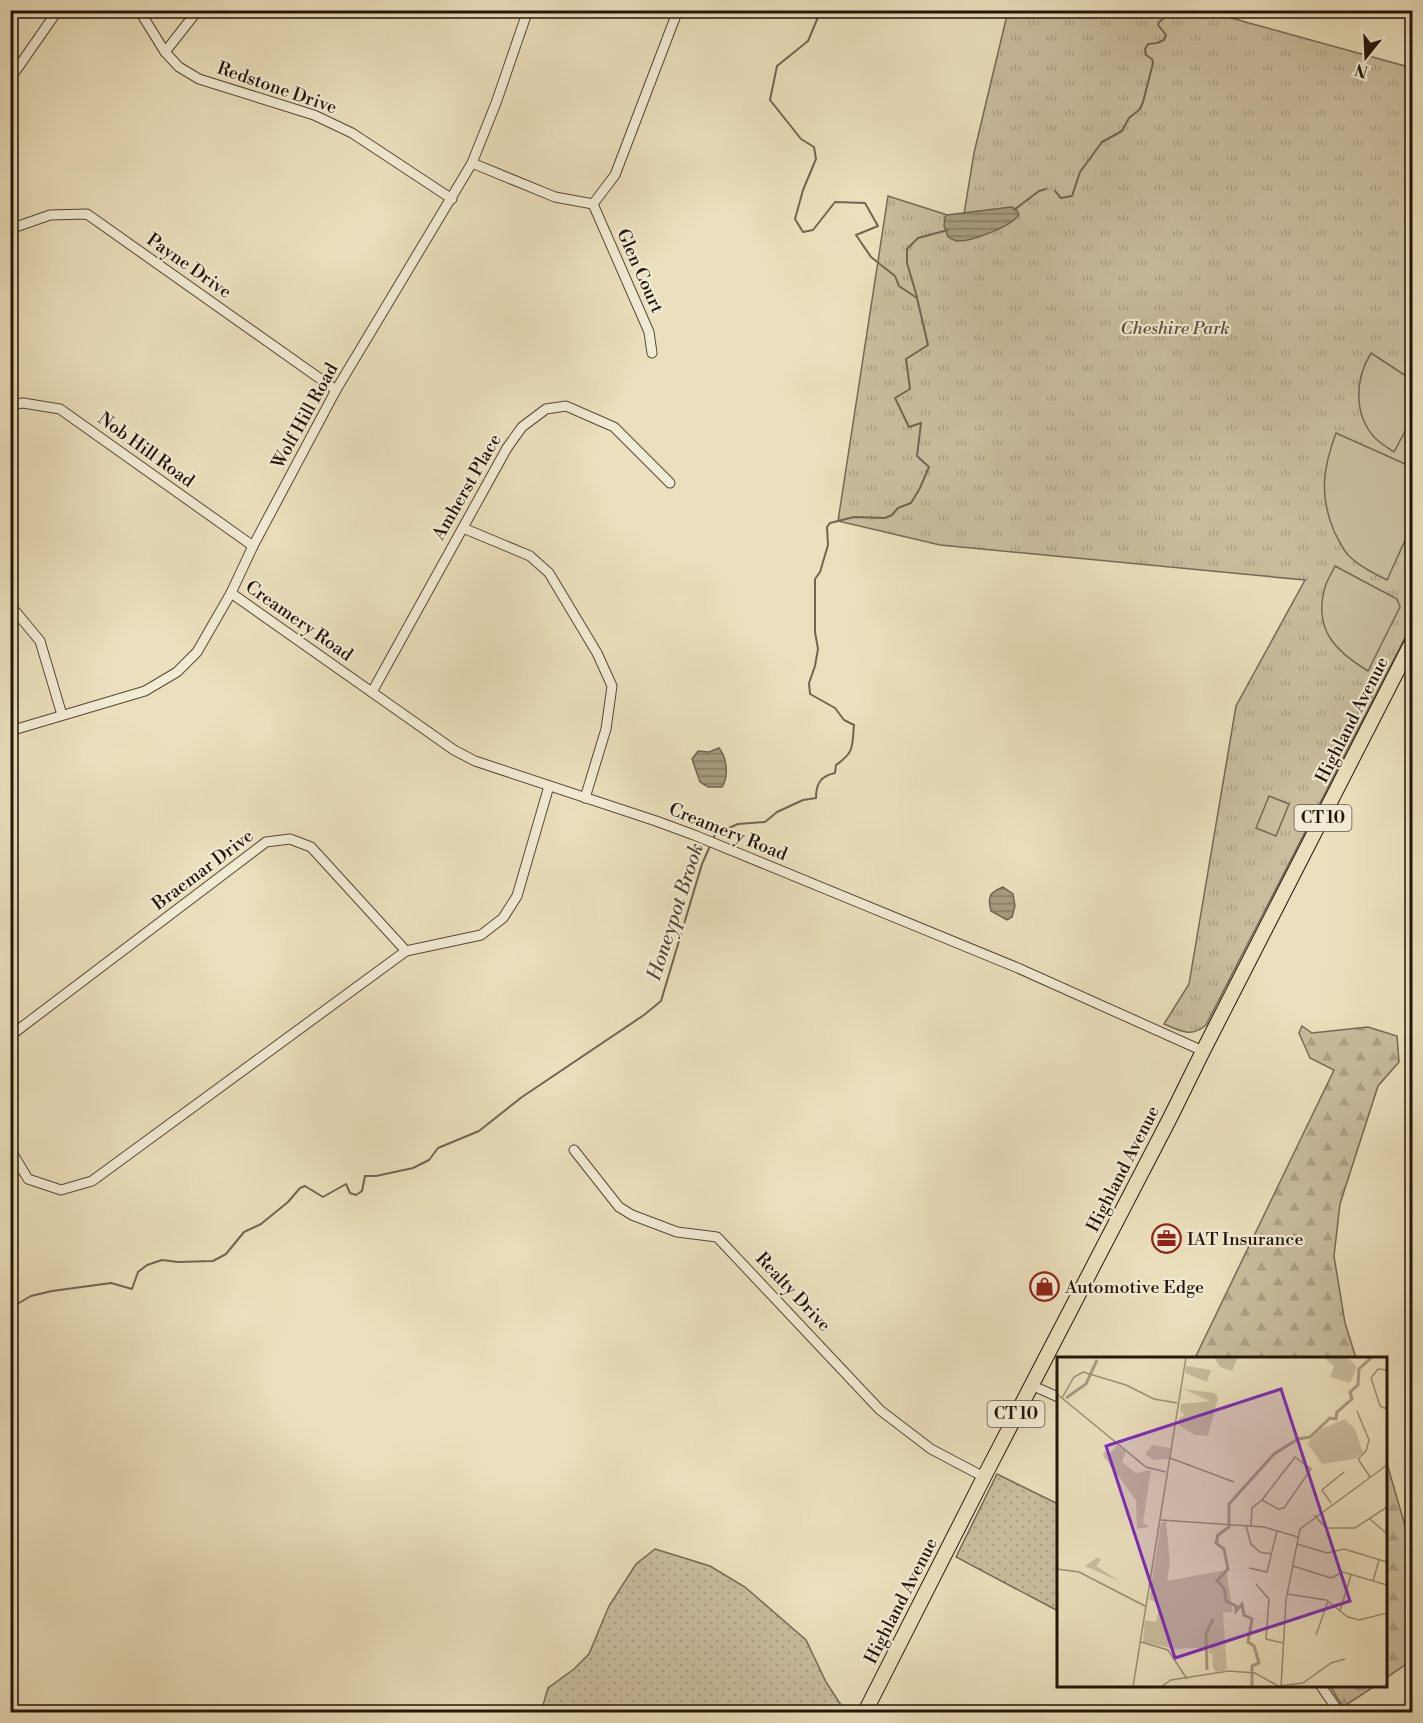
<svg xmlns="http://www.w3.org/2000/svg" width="1423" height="1723" font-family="'Libre Bodoni',serif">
  <defs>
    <pattern id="grass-dots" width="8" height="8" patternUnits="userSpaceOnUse" patternTransform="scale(1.5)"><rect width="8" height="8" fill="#c9bd9e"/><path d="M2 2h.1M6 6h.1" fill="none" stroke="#aca287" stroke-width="1.8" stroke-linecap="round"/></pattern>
    <pattern id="forest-firs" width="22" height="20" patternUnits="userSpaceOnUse" patternTransform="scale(1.5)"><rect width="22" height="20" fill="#c9bd9e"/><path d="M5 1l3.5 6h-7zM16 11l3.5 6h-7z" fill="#aca287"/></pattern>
    <pattern id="park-tufts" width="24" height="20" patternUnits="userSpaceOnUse" patternTransform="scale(1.5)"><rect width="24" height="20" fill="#c9bd9e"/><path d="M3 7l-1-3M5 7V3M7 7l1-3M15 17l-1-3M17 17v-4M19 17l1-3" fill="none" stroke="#aca287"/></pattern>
    <pattern id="water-rules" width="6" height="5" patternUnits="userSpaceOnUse" patternTransform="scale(1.5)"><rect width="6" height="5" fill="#a79b80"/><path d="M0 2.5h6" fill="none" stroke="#887d67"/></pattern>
  </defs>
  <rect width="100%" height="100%" fill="#ebe0bd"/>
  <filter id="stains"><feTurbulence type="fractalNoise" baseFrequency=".00333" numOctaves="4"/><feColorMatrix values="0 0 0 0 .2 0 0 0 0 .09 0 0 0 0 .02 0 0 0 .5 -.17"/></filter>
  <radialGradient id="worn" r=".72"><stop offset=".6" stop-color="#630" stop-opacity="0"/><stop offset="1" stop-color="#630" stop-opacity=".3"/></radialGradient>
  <!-- grass -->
  <g fill="url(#grass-dots)" stroke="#766954" stroke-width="1.5">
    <path d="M997,1474L1058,1504V1611L956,1557Z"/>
    <path d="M655,1549L710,1566L745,1587L806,1640L826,1682L841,1705L838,1712H541L548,1688L574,1669L589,1654L609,1606L636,1564Z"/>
  </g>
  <!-- forest -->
  <g fill="url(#forest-firs)" stroke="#766954" stroke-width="1.5">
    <path d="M1302,1026L1312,1033L1368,1027L1397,1036L1399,1062L1378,1086L1340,1204L1334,1256L1345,1323L1356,1358H1195L1334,1070L1310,1058L1299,1033Z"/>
    <path d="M1386,1460L1412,1550V1660L1386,1678Z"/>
    <path d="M1330,1686H1375L1343,1707Z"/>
  </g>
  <!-- park -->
  <path fill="url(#park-tufts)" stroke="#766954" stroke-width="1.5" d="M1008,11H1206L1405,66L1412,72V624L1206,1025C1191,1038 1181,1031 1164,1024L1189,984L1236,706L1305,580L940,545L838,521L888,196L963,220L974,153Z"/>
  <!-- pitch -->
  <g fill="#c9bd9e" stroke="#766954" stroke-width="1.5">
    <path d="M1371,353L1412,380V418L1394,452C1388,448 1380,443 1375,438C1353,414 1355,379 1371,353Z"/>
    <path d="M1336,433L1412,467V525L1387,580C1373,573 1359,566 1348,555C1342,548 1338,539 1334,531C1319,495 1323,468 1336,433Z"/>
    <path d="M1335,566L1397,599L1400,607L1368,671C1335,651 1313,629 1325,587C1327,580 1332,573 1335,566Z"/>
    <path d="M1269,796L1289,804L1276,836L1256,828Z"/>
  </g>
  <!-- water -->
  <g fill="url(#water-rules)" stroke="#726550" stroke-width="1.5">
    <path d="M1011,207L1016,209L1019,214C1013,226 971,242 957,241C954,240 951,239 948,237L944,226L945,217L947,215Z"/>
    <path d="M719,748C727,758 729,776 722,787H708L700,782L692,759L698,751L709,752Z"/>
    <path d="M1003,887L1013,894L1015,906L1012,917L1007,920L991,911C987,897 990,892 1003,887Z"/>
  </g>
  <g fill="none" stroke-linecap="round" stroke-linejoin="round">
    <!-- stream -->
    <g stroke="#726550" stroke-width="2">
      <path d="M1055,191L1061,198L1072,196L1080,172L1102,142L1122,131L1129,118L1140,109L1143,102L1153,63L1152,59L1146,55L1145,49L1148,44L1157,43L1164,40L1166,35L1158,25L1159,22L1162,20L1163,18L1159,10"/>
      <path d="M1014,210L1039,191L1046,189"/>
      <path d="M917,297L907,263V249L918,238L948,230"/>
      <path d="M713,840L715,834L738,824L765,822L777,812L803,800L816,798C816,783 821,776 835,773L836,765C855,752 852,746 854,725L844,720L835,708L810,694L809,683L815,666L818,649L815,632V579L820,572L828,545L827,527L830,523L854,517L885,518L892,515L898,508L911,503L920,488L929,467L917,456L921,423L909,427L895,398L910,389L906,359L928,345L917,298L899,286L895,276L871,257L856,235L878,226L865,203L835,202L813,230L803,232L795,219L803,190L816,159L814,147L801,139L770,100L777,66L808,41L821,10"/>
      <path d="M10,1311L17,1304L31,1296L52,1291L111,1283L132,1289L138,1272L147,1265L162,1260L178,1262L213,1261L226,1254L244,1232L261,1224L288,1202L300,1188L305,1186L323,1197L346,1184L350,1193L356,1195L362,1191L365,1176H376L413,1168L429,1160L438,1148L479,1131L522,1097L644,1015L661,1001L702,864L710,846"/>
    </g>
    <defs>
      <g id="minor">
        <path d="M139,10L165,52L179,67L199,79L314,115L352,133L452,199"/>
        <path d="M165,52L198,10"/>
        <path d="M10,79L58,10"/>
        <path d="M472,163L555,197L593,204"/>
        <path d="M593,204L615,175L678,10"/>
        <path d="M593,204L649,332L652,353"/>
        <path d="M10,229L50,215L87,214L336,390"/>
        <path d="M10,405L23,403L60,409L253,546"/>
        <path d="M463,528L530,556L549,573L597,653L612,686L606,729L585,798"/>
        <path d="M231,593L454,750L475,761L656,821L694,835L1018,968L1203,1051"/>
        <path d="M10,605L40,641L62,715"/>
        <path d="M372,692L507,448L522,427L546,409L566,406L614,427L670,483"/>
        <path d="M10,731L145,691L177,672L197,652L231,593L253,546L336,390L472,163L496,103L528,10"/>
        <path d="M406,951L481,935L503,918L517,896L549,786"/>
        <path d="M10,1036L266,842L290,839L311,847L406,951L92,1181L61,1190L28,1179L10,1149"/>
        <path d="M574,1150L619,1207L632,1215L677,1232L717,1237L880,1410L931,1449L984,1477"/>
        <path d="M1031,1385L1058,1397"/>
        <path d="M1321,1686L1339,1712"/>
      </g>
      <path id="highway" d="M865,1712L984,1477L1170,1118L1203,1051L1412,642"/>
    </defs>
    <!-- minor casing -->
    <use href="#minor" stroke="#544836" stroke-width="11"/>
    <!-- highway casing -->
    <use href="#highway" stroke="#221509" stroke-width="16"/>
    <!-- minor -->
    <use href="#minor" stroke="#f2ebd4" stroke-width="9"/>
    <!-- highway -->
    <use href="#highway" stroke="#ebe0bd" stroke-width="14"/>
  </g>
  <!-- icons -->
  <defs>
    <symbol id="office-ring" viewBox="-11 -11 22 22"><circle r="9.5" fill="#f2ebd4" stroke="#8f2418" stroke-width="1.5"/><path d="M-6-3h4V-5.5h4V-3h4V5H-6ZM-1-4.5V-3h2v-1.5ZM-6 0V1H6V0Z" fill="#8f2418"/></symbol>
    <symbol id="shop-ring" viewBox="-11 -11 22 22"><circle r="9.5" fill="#f2ebd4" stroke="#8f2418" stroke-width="1.5"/><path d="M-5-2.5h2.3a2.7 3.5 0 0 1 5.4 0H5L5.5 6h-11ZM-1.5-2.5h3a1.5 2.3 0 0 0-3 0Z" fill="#8f2418"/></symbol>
  </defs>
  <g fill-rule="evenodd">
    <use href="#office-ring" x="1150" y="1222" width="33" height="33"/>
    <use href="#shop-ring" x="1028" y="1270" width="33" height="33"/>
  </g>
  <g text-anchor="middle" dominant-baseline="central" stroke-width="4.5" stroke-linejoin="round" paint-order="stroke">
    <!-- shield labels -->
    <g fill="#f2ebd4" stroke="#605546" stroke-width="1.5">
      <rect x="1294.5" y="805" width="57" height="26" rx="4.5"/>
      <rect x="987.5" y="1401" width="57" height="26" rx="4.5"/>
    </g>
    <g font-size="16" font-weight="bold" fill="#221509">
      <text x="1323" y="818">CT 10</text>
      <text x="1016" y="1414">CT 10</text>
    </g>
    <!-- street labels -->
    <g font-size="18" fill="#221509" stroke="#f2ebd4">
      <text transform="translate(277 88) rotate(19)">Redstone Drive</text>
      <text transform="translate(189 266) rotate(35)">Payne Drive</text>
      <text transform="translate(640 271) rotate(66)">Glen Court</text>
      <text transform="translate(305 416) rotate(-61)">Wolf Hill Road</text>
      <text transform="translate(146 450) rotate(36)">Nob Hill Road</text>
      <text transform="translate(467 487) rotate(-60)">Amherst Place</text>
      <text transform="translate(299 621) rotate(35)">Creamery Road</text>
      <text transform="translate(1352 720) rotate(-63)">Highland Avenue</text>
      <text transform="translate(728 832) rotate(22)">Creamery Road</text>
      <text transform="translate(203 870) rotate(-37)">Braemar Drive</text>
      <text transform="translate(1123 1169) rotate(-63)">Highland Avenue</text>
      <text transform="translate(793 1292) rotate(47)">Realty Drive</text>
      <text transform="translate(901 1601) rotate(-63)">Highland Avenue</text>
    </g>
    <!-- park labels -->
    <g font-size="18" font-style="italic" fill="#5c503d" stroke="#f2ebd4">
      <text x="1175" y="328">Cheshire Park</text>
    </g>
    <!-- poi labels -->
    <g font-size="18" fill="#221509" stroke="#f2ebd4" text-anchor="start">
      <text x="1187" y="1239">IAT Insurance</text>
      <text x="1065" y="1287">Automotive Edge</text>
    </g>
    <!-- water labels -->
    <g font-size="20" font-style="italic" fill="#574b39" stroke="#f2ebd4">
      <text transform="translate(676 912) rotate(-72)">Honeypot Brook</text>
    </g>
  </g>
  <!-- overview -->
  <g transform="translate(1057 1357)">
    <rect width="330" height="330" fill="#ebe0bd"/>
    <path d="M157,0H181L175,14L163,10ZM266,0H290L300,10L293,26L273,20L277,9ZM129,9L154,13L150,25L128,16ZM126,32L158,36L161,41L151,79L138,78L122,68V61L128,58L123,54L124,47L153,44ZM95,88L113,91L112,102L97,103L88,97Z" fill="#c9bd9e"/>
    <path d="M60,88L69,95L65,105L79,116L94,113L86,165L92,170L80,172L79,143L46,99L47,94L52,98ZM41,200L44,203L39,209L62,224L28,209Z" fill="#c9bd9e"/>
    <path d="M288,62L298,72L306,96L297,102L265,107L250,86L264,72ZM109,164L113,206L110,224L169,213L176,255L166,256L170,313L159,315L156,311L155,297L150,295L155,290L118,292L86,285L88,263L99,265L102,254L101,246L92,242L104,166Z" fill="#c9bd9e"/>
    <path fill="none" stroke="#a79b80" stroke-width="3" d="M9,41L29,27L40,3M150,313L149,277L156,262M195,330V309L202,306L197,289L191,285L195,262L187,258L185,247L179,254V249L169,244L167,231L160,224L171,212L167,192L159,186L161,178L172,170V147L217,97L241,82L253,80L273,61L279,62L280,55L295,42L293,35L301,28L302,12L315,0"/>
    <path fill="none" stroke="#9b8f75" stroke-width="1.5" d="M330,13L321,12L314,21L323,49L330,52M0,37L89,110L109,115M5,41L17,20L26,15L69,28L97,42L120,46M300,54L312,83L309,94L301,102L313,120M238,100L254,112L227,151L221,152L205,143ZM113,101L177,125M274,146L265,133L287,115M257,158L269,171H298L330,150M313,162L330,177M104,163L207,170L241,180M189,169L194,187L203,195L215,197M194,169L195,151L205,143M240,187L270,196L287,192L330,205M236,209L274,221L286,215L330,228M192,211L210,215L220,174M0,212L22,215L88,249M316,224L322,203M199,227L212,242M230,237L269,243L291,260L302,263L330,256M212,242L209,282L226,286M283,254L294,218M259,278L271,244M84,285L111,293L130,322M76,330L129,0M104,330L114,323L172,314L198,316L221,329L246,326L274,306L288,302M224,330L229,243L243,172L330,108"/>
    <path fill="#7b2cbf" fill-opacity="0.15" stroke="#7b2cbf" stroke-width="3" d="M224,32L293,244L118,301L49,89Z"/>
    <rect width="330" height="330" fill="none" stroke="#221509" stroke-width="3"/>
  </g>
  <!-- margin -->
  <rect width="1423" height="1723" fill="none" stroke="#ebe0bd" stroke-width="36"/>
  <rect x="12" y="12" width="1399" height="1699" fill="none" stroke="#221509" stroke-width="3"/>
  <rect x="18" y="18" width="1387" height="1687" fill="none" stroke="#221509" stroke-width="1.5"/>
  <!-- north arrow -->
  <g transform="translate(1366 57) rotate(198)" stroke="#f2ebd4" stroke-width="4.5" paint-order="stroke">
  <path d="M0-4.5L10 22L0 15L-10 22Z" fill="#221509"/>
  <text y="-9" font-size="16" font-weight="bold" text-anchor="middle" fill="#221509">N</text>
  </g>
  <rect width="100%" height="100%" filter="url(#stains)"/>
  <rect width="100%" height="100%" fill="url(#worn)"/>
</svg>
